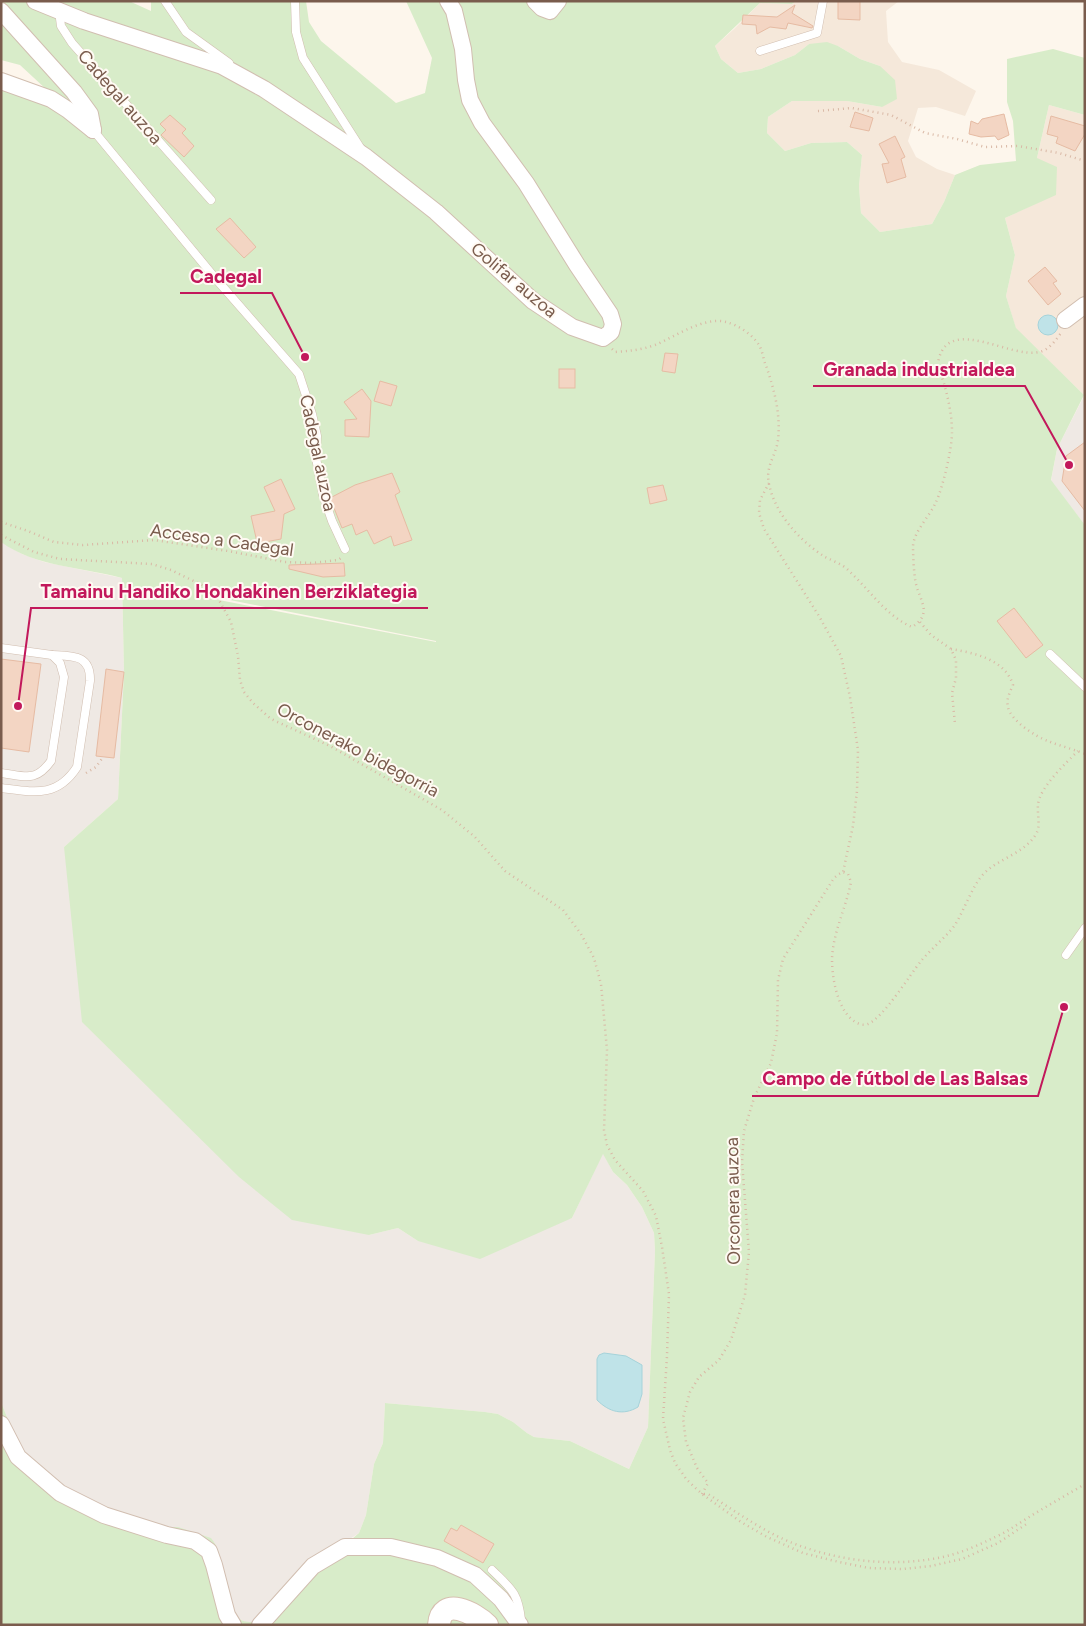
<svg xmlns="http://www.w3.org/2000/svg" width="1086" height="1626" font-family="Figtree,sans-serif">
  <rect width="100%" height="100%" fill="#fdf6ec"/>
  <!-- residential -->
  <g fill="#f5e8da">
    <path d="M796,1H899L886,11L888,42L902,62L939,70L976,91L965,116L936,107L918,108L908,141L916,157L937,169L955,175L944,202L932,224L880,232L861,213L859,186L862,155L847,142L811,143L785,151L767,133L768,117L792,101H847L882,107L880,66L860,59L838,46L809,44L795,55L761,69L738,73L721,59L715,46L734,29L760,3L792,4Z"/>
    <path d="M1049,105L1085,115L1084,395L1016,329L1006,296L1015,255L1005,218L1056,194L1037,158Z"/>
  </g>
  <!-- industrial -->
  <g fill="#efe9e4">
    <path d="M1085,394V525L1051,481L1057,449Z"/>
    <path d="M1,542L22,554L44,562L122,578L124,672L118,799L64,847L369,1235L398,1228L418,1241L572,1218L603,1153L613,1172L627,1185L642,1207L654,1233L655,1251L648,1427L629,1469L570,1441L534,1437L527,1433L513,1422L498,1414L485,1412L385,1403L383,1443L374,1464L366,1515L359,1533L350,1539L253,1622H245L238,1618L160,1527L104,1508L59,1485L32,1462L16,1440L1,1402Z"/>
  </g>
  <!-- green -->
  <path fill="#d8ecc9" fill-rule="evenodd" d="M1,1H129L151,11V1H306L309,22L321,41L396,103L425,93L432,58L406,1H796L792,4L760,3L715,46L721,59L738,73L761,69L795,55L809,44L827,42L838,46L860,59L880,66L895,80L897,99L882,107L847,101H792L768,117L767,133L785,151L811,143L847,142L862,155L859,186L861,213L880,232L932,224L944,202L955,175L980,165L1016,161L1013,121L1007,102V59L1053,49L1085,58V115L1049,105L1037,158L1057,167L1056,195L1005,218L1015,255L1006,296L1016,328L1084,395L1057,449L1051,480L1085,525V1625H1V1402L16,1440L32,1462L59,1485L104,1508L160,1527H178L211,1538C227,1556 224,1606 238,1618C243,1622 248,1622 253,1622L359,1533L366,1515L374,1464L383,1443L385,1403L485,1412L498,1414L513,1422L527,1433L534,1437L570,1441L629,1469L648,1427L655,1251L654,1233L642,1207L627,1185L613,1172L603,1154L572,1218L480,1259L418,1241L398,1228L369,1235L292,1220L239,1177L82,1022L64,847L118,799L124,672L122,578C81,567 36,567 1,542V74L47,90L20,65L1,60ZM215,597L436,641V642L219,600Z"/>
  <!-- water -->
  <g fill="#bfe3e8" stroke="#a5d3da">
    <circle cx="1048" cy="325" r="10"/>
    <path d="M604,1353L626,1356L642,1365V1394L638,1407C623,1416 609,1412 597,1400V1359L599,1355Z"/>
  </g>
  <!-- building -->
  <g fill="#f3d5c3" stroke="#e6bba3">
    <path d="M838,1H860V20L838,19Z"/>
    <path d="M795,5L792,13L813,26L812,28L788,23L786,29L770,27L757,34L756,25L742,24L743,15L777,17Z"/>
    <path d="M855,112L873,118L869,131L850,127Z"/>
    <path d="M1004,114L1009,135L998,140L995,136L981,137L969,134L971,121L978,124L982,119Z"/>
    <path d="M170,115L186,129L182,133L194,146L184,157L161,135L166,130L160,124Z"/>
    <path d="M1051,116L1085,126V134L1075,151L1056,143L1058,137L1047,134Z"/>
    <path d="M895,136L905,157L901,159L906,177L887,183L882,164L889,163L879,144Z"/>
    <path d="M230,218L256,247L244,258L216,229Z"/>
    <path d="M1045,267L1057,281L1053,283L1061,294L1048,305L1028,281Z"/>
    <path d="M665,353L678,354L675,373L662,371Z"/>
    <rect x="559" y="369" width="16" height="19"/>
    <path d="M380,381L397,386L391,406L374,401Z"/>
    <path d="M362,389L371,401L369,437L345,436V420L357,419L344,402Z"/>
    <path d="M1085,442V511L1062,481L1066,456Z"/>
    <path d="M392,473L400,492L395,495L412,540L394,546L391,536L374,544L367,530L356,535L352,524L342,528L330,498L355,485Z"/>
    <path d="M281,479L295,509L284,514L281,539L265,542H257L251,516L275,511L264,487Z"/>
    <path d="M663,485L667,500L650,504L647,488Z"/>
    <path d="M344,563L345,576L323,577L289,569V565Z"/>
    <path d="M1014,608L1043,645L1026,658L997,621Z"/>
    <path d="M1,659L41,664L29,752L1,748Z"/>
    <path d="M106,669L124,672L114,758L96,756Z"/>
    <path d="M461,1525L494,1544L483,1563L444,1541L451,1528L457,1531Z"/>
  </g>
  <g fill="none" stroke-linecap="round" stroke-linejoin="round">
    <defs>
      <g id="lane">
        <path d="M165,1L186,32L229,63"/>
        <path d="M295,1L296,32L303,58L361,149"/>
        <path d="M59,11L61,26L72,43L211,200"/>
        <path d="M760,51L817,33L823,1"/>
        <path d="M93,130L216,279L299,374L312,414L317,436L316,458L323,495L332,521L345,549"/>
        <path d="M1,648L52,655L60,663L64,677L51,761C35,783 25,776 1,773"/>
        <path d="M1050,654L1085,687"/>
        <path d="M1,788C34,792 57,798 77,767L90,681C91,654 72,656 52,655"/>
        <path d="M1066,955L1085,928"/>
        <path d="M492,1570C511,1589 518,1592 521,1620"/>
      </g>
      <g id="street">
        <path d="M35,1L84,21L222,66L264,89L366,157L436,212L533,301L572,327L603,338L611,332L613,324L610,314L577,265L526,183L482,123L470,100L466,80L463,49L454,11L448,1"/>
        <path d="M535,1L542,8L550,11L558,1"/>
        <path d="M1,11L74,92L90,114L93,130"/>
        <path d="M1,81L51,99L68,110L93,130"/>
        <path d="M1065,320L1085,305"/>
        <path d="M1,1424L18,1457L60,1493L104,1515L167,1535L195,1541L209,1551L214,1565L227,1615L233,1625"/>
        <path d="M260,1625L313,1566L345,1547H391L437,1558L475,1575L501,1599L520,1625"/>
      </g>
      <path id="secondary" d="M439,1625C441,1595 475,1613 487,1625"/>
    </defs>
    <!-- lane casing -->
    <use href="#lane" stroke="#d1beb0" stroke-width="9"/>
    <!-- street casing -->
    <use href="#street" stroke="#d1beb0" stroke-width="18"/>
    <!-- secondary casing -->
    <use href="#secondary" stroke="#d6c0b0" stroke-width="24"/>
    <!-- path -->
    <g stroke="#d9b8a5" stroke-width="2.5" stroke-dasharray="1 4" stroke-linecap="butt">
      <path d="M818,111L852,108L891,115L925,133L957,139L985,147L1018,146L1059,153L1085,161"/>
      <path d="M612,349L615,352C629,351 641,350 655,345C675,337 704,316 726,322C738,325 752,334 759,345C762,350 763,357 765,363C774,388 781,414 778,440C776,456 765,466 769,484C775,514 800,541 825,557C833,561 842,564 848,570C869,589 886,616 912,627C933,614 920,601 916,584C914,576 913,555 913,546C914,531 930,516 936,502C943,487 952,449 952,432C952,417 949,402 945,387C943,377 936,369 939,358C951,316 1011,359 1039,352C1049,350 1055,341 1061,333"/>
      <path d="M769,483L760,500L759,513L764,529L819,616L841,656L850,697L858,750L857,791L853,826L843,872"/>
      <path d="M1,522L28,531L54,542L83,545L154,540L228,551L285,562L312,563L338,560L341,558"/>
      <path d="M1,535L34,552L60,559L152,564L171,570L206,587L219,600L231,622L238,656L240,680L244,692L253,703L271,719L330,746L442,810L475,837L505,871L563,910L581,934L594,958L601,984L607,1050L604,1130L607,1145L615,1160L643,1191L656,1216L662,1247L669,1294L667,1356L663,1419L670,1450L675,1463L687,1480L702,1494L741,1522L767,1537L803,1553L839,1562L869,1568L903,1569L931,1566L962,1559L998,1543L1028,1523"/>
      <path d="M920,622L931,635L951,649L956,660V678L952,693L955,724"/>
      <path d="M951,649C974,653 1005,659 1013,685C1010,692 1006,699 1008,707C1010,720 1036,737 1048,741C1060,746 1073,749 1085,754"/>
      <path d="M86,773L96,767L103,757"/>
      <path d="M702,1494L708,1483L697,1468L686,1442L683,1418L690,1392L699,1377L719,1360L731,1340L745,1295L749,1252L742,1162L744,1131L754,1098L771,1063L777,1033L778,980L783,959L834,878L839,874L843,872L848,874L851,882C846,908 833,932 832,959C832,976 836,999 846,1013C851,1020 860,1027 868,1024C883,1018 910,975 921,961C932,948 945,938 955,925C964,910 970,892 980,878C994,859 1024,855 1036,834C1041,826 1037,814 1038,805C1039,788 1066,763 1078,751"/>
      <path d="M704,1494H708C735,1511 761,1530 790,1542C839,1562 896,1568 947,1556C963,1552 979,1545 993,1538C1005,1533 1015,1526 1026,1519C1045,1507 1065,1496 1085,1484"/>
    </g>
    <!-- lane -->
    <use href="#lane" stroke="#fff" stroke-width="8"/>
    <!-- street -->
    <use href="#street" stroke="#fff" stroke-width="16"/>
    <!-- secondary -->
    <use href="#secondary" stroke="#fff" stroke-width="22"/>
  </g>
  <g text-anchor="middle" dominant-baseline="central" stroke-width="4" stroke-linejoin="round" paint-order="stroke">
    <!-- street labels -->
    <g font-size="18" fill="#7a5c4d" stroke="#fffaf3">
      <text transform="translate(120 97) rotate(49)">Cadegal auzoa</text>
      <text transform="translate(514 280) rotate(40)">Golifar auzoa</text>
      <text transform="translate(318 453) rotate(78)">Cadegal auzoa</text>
      <text transform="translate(222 540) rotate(8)">Acceso a Cadegal</text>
      <text transform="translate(358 750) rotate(28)">Orconerako bidegorria</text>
      <text transform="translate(733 1201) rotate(-91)">Orconera auzoa</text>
    </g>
  </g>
  <!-- callouts -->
  <path fill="none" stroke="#c2185b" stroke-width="2" d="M305 357L272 293H180M1069 465L1025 386H813M18 706L31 608H428M1064 1007L1038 1096H752"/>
  <g fill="#c2185b" stroke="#fffaf3" stroke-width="2">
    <circle cx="305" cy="357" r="5"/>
    <circle cx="1069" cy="465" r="5"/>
    <circle cx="18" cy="706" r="5"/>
    <circle cx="1064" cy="1007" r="5"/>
  </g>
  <g font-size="19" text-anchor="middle" font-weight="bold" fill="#c2185b" stroke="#fffaf3" stroke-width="4" stroke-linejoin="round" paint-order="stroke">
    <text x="226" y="283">Cadegal</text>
    <text x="919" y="376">Granada industrialdea</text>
    <text x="229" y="598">Tamainu Handiko Hondakinen Berziklategia</text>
    <text x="895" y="1085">Campo de fútbol de Las Balsas</text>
  </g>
  <!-- border -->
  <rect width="1086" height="1626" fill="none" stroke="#7a5c4d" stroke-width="5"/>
</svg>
